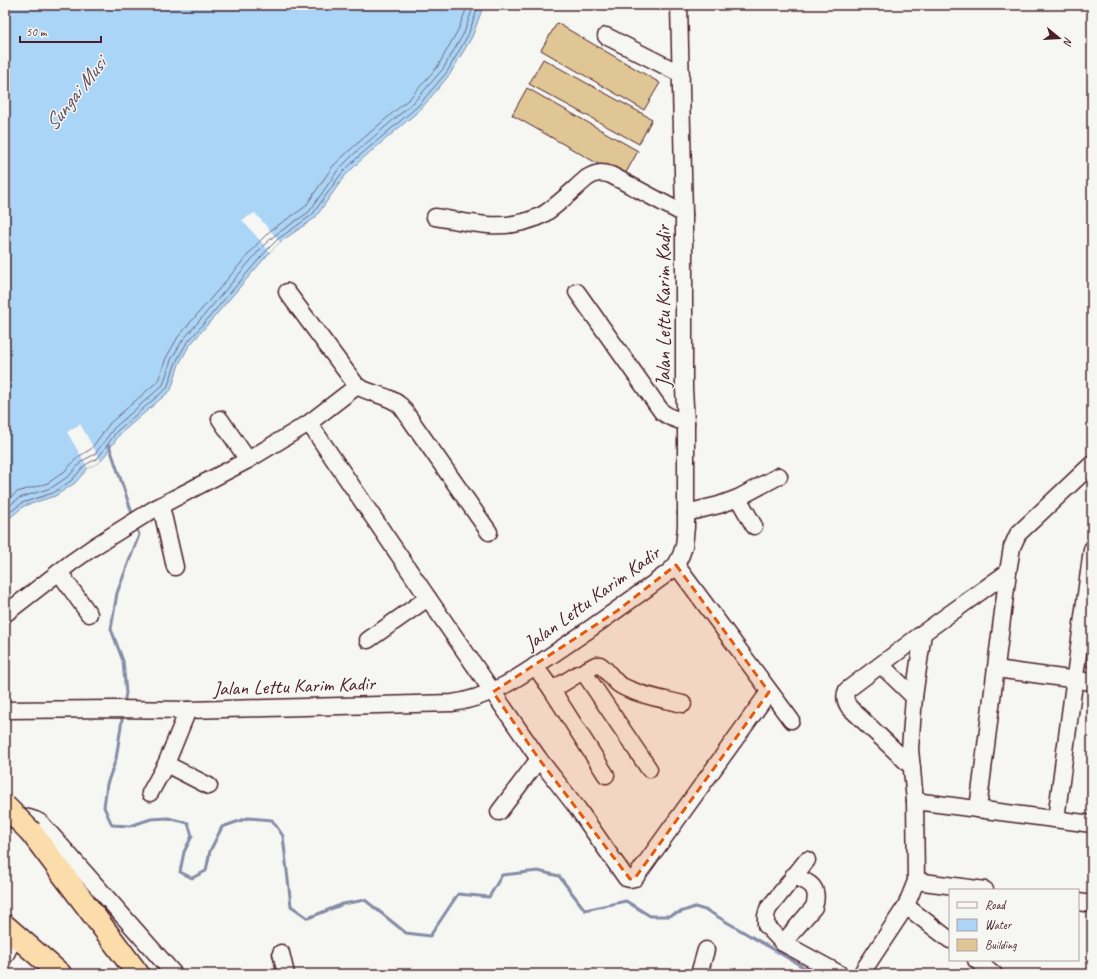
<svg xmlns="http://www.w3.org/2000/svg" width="1097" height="979" font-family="Caveat,sans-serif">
  <rect width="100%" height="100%" fill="#f6f6f2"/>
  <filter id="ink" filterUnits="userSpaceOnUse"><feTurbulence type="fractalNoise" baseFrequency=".025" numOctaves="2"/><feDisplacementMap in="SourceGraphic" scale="8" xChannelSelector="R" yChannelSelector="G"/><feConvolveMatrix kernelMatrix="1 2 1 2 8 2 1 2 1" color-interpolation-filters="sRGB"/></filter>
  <g filter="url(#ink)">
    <!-- water -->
    <path fill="#abd5f6" stroke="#848ca5" d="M5,5H483V7L472,37L450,74L421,109L361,160L344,177L315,218L280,242L270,252L189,346L179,364L171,390L120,434L101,461L88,468L75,483L55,496L24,506L5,522Z"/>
    <!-- pier -->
    <g fill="#f6f6f2">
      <path d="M255,213L280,242L270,252L242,220Z"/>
      <path d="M80,424L101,461L88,468L67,432Z"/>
    </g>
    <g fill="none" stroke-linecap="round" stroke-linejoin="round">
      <!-- shore -->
      <g stroke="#71687c" stroke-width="1">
        <path d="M5,502L17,492L48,483L65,471L78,457L91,449L110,423L158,381L166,358L178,337L259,242L271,230L305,207L333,166L351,149L410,98L438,66L458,30L468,5"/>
        <path d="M5,509L19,498L51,488L69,476L82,461L95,454L114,428L163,385L171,360L182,341L263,246L275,235L309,212L338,170L355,153L414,102L443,69L464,33L474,5"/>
        <path d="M5,516L22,503L53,493L72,480L85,465L98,458L117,431L167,388L176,362L186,344L267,250L278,239L312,215L341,174L358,157L418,106L447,72L468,35L479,5"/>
      </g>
      <!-- stream -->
      <g stroke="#848ca5" stroke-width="3">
        <path d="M109,445L133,516"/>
        <path d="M124,704L126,693L123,661L111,629L117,593L139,535L136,525"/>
        <path d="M123,713L116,759L107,784L104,807L112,825L130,826L151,819L168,818L188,823L192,836L184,852L180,872L192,878L206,871L210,851L222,827L248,818L272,820L283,836L291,906L308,918L343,904L365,900L406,933L430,936L458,894L489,897L502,875L538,871L559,876L585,910L626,901L650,916H669L695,907L708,911L815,974"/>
      </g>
    </g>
    <!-- building -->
    <g fill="#e0c695" stroke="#4a1f2b">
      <path d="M557,23L660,83L644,110L541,50Z"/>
      <path d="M543,59L652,119L639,144L529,84Z"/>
      <path d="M527,88L638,151L623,178L512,115Z"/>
      <path d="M1090,630H1092V646L1088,645Z"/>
      <path d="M1087,648H1092V667L1085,666Z"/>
    </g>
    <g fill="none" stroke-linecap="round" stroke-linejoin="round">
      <defs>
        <g id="minor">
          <path d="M606,36L681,74"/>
          <path d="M435,217C472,223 507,233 542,215C555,208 575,188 587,178C596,172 602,172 611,175L684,214"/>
          <path d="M287,292L357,386L309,423"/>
          <path d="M577,292L662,412L670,417L686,423"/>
          <path d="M357,386C370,394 389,395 401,406L489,532"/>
          <path d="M220,419L248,460"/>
          <path d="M738,498L754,526"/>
          <path d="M161,506L175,567"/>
          <path d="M686,513L719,505L738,498L779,476"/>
          <path d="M676,565L791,720"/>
          <path d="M59,572L89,614"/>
          <path d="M5,614L72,562L95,546L154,509L248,460L309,423L428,598L539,759L578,809L626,878L630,879L635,878L769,692"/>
          <path d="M923,633L914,697L910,749L915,801L916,881L906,906L950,940"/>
          <path d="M368,640L428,598"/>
          <path d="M881,665L914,697"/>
          <path d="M535,666L552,690L606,775"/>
          <path d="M996,669L1092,682"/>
          <path d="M581,673L596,665H600C608,670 612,680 620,685C637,695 663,699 683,704"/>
          <path d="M552,690L578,674L581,673L585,674L649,769"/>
          <path d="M5,710L115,709L188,710L452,703C494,698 529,670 562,648C599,623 634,598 669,572L676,565L681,555L684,546L686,527V423L684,389V214L679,5"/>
          <path d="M166,764L209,786"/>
          <path d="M912,767L849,707C845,701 844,696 847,690L923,633L1008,572"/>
          <path d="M150,793L166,764L188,710"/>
          <path d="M915,801L1092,824"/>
          <path d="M978,809L1008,572L1012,547L1018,534L1092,464"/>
          <path d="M499,812L539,759"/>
          <path d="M13,816C23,817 32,817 41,823L174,974"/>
          <path d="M1056,819L1092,549"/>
          <path d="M807,860L768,909L766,916V925L783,943L840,974"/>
          <path d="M916,881L985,890"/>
          <path d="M1078,902L1092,904"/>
          <path d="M783,943L814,907C820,887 810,882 793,876"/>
          <path d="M281,953L286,974"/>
          <path d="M5,956L15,935"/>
          <path d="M976,960L994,974"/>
          <path d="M699,974L706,950"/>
          <path d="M861,974L906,906"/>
        </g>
        <g id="highway">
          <path d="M31,832L138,974"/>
          <path d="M5,926L60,974"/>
        </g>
      </defs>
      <!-- minor casing -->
      <use href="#minor" stroke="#4a1f2b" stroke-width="19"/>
      <!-- highway casing -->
      <use href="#highway" stroke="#4a1f2b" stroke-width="25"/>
      <!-- minor -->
      <use href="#minor" stroke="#f6f6f2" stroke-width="16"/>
      <!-- highway -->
      <use href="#highway" stroke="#fbddab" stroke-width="22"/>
      <defs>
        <path id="highway-bridge" d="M5,806L31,832"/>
      </defs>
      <!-- highway-bridge casing -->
      <use href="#highway-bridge" stroke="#4a1f2b" stroke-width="25" stroke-linecap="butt"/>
      <!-- highway-bridge -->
      <use href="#highway-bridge" stroke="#fbddab" stroke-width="22"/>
    </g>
  </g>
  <!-- marked area -->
  <path fill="#e8590c" fill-opacity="0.2" stroke="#e8590c" stroke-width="3" stroke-dasharray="8 5" stroke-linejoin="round" d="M676,565L769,692L635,878L630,879L539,759L493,692L617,611Z"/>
  <g text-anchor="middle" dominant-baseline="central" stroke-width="3" stroke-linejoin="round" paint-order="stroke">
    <!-- street labels -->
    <g font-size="20" fill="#4a1f2b" stroke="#f6f6f2">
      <text transform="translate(663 306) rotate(-90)">Jalan Lettu Karim Kadir</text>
      <text transform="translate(592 598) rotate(-36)">Jalan Lettu Karim Kadir</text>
      <text transform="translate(294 686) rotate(-2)">Jalan Lettu Karim Kadir</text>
    </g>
    <!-- water labels -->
    <g font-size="21" font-style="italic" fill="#624c5e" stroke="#f6f6f2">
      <text transform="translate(75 94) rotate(-52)">Sungai Musi</text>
    </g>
  </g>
  <!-- margin -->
  <rect width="1097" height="979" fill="none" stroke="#f6f6f2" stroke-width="20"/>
  <rect x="10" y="10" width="1077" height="959" fill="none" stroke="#4a1f2b" stroke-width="1.5" filter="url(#ink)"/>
  <!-- legend -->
  <rect x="949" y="889" width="130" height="72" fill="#f6f6f2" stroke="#b1a0a2"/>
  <rect x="957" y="902" width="20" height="6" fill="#f6f6f2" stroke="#b1a0a2"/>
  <text x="985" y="909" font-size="12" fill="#4a1f2b">Road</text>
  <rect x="957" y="919" width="20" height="12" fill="#abd5f6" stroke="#b1a0a2"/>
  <text x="985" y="929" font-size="12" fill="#4a1f2b">Water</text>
  <rect x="957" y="939" width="20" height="12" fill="#e0c695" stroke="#b1a0a2"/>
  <text x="985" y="949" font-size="12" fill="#4a1f2b">Building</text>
  <!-- north arrow -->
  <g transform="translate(1059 38) rotate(108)" stroke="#f6f6f2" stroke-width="3" paint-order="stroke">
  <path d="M0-3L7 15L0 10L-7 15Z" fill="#4a1f2b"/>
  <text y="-6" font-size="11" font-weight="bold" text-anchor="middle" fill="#4a1f2b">N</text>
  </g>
  <!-- scale -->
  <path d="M20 36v6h81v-6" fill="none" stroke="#4a1f2b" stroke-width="2"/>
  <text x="26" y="36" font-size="12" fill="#4a1f2b" stroke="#f6f6f2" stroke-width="3" paint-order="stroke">50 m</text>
</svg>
